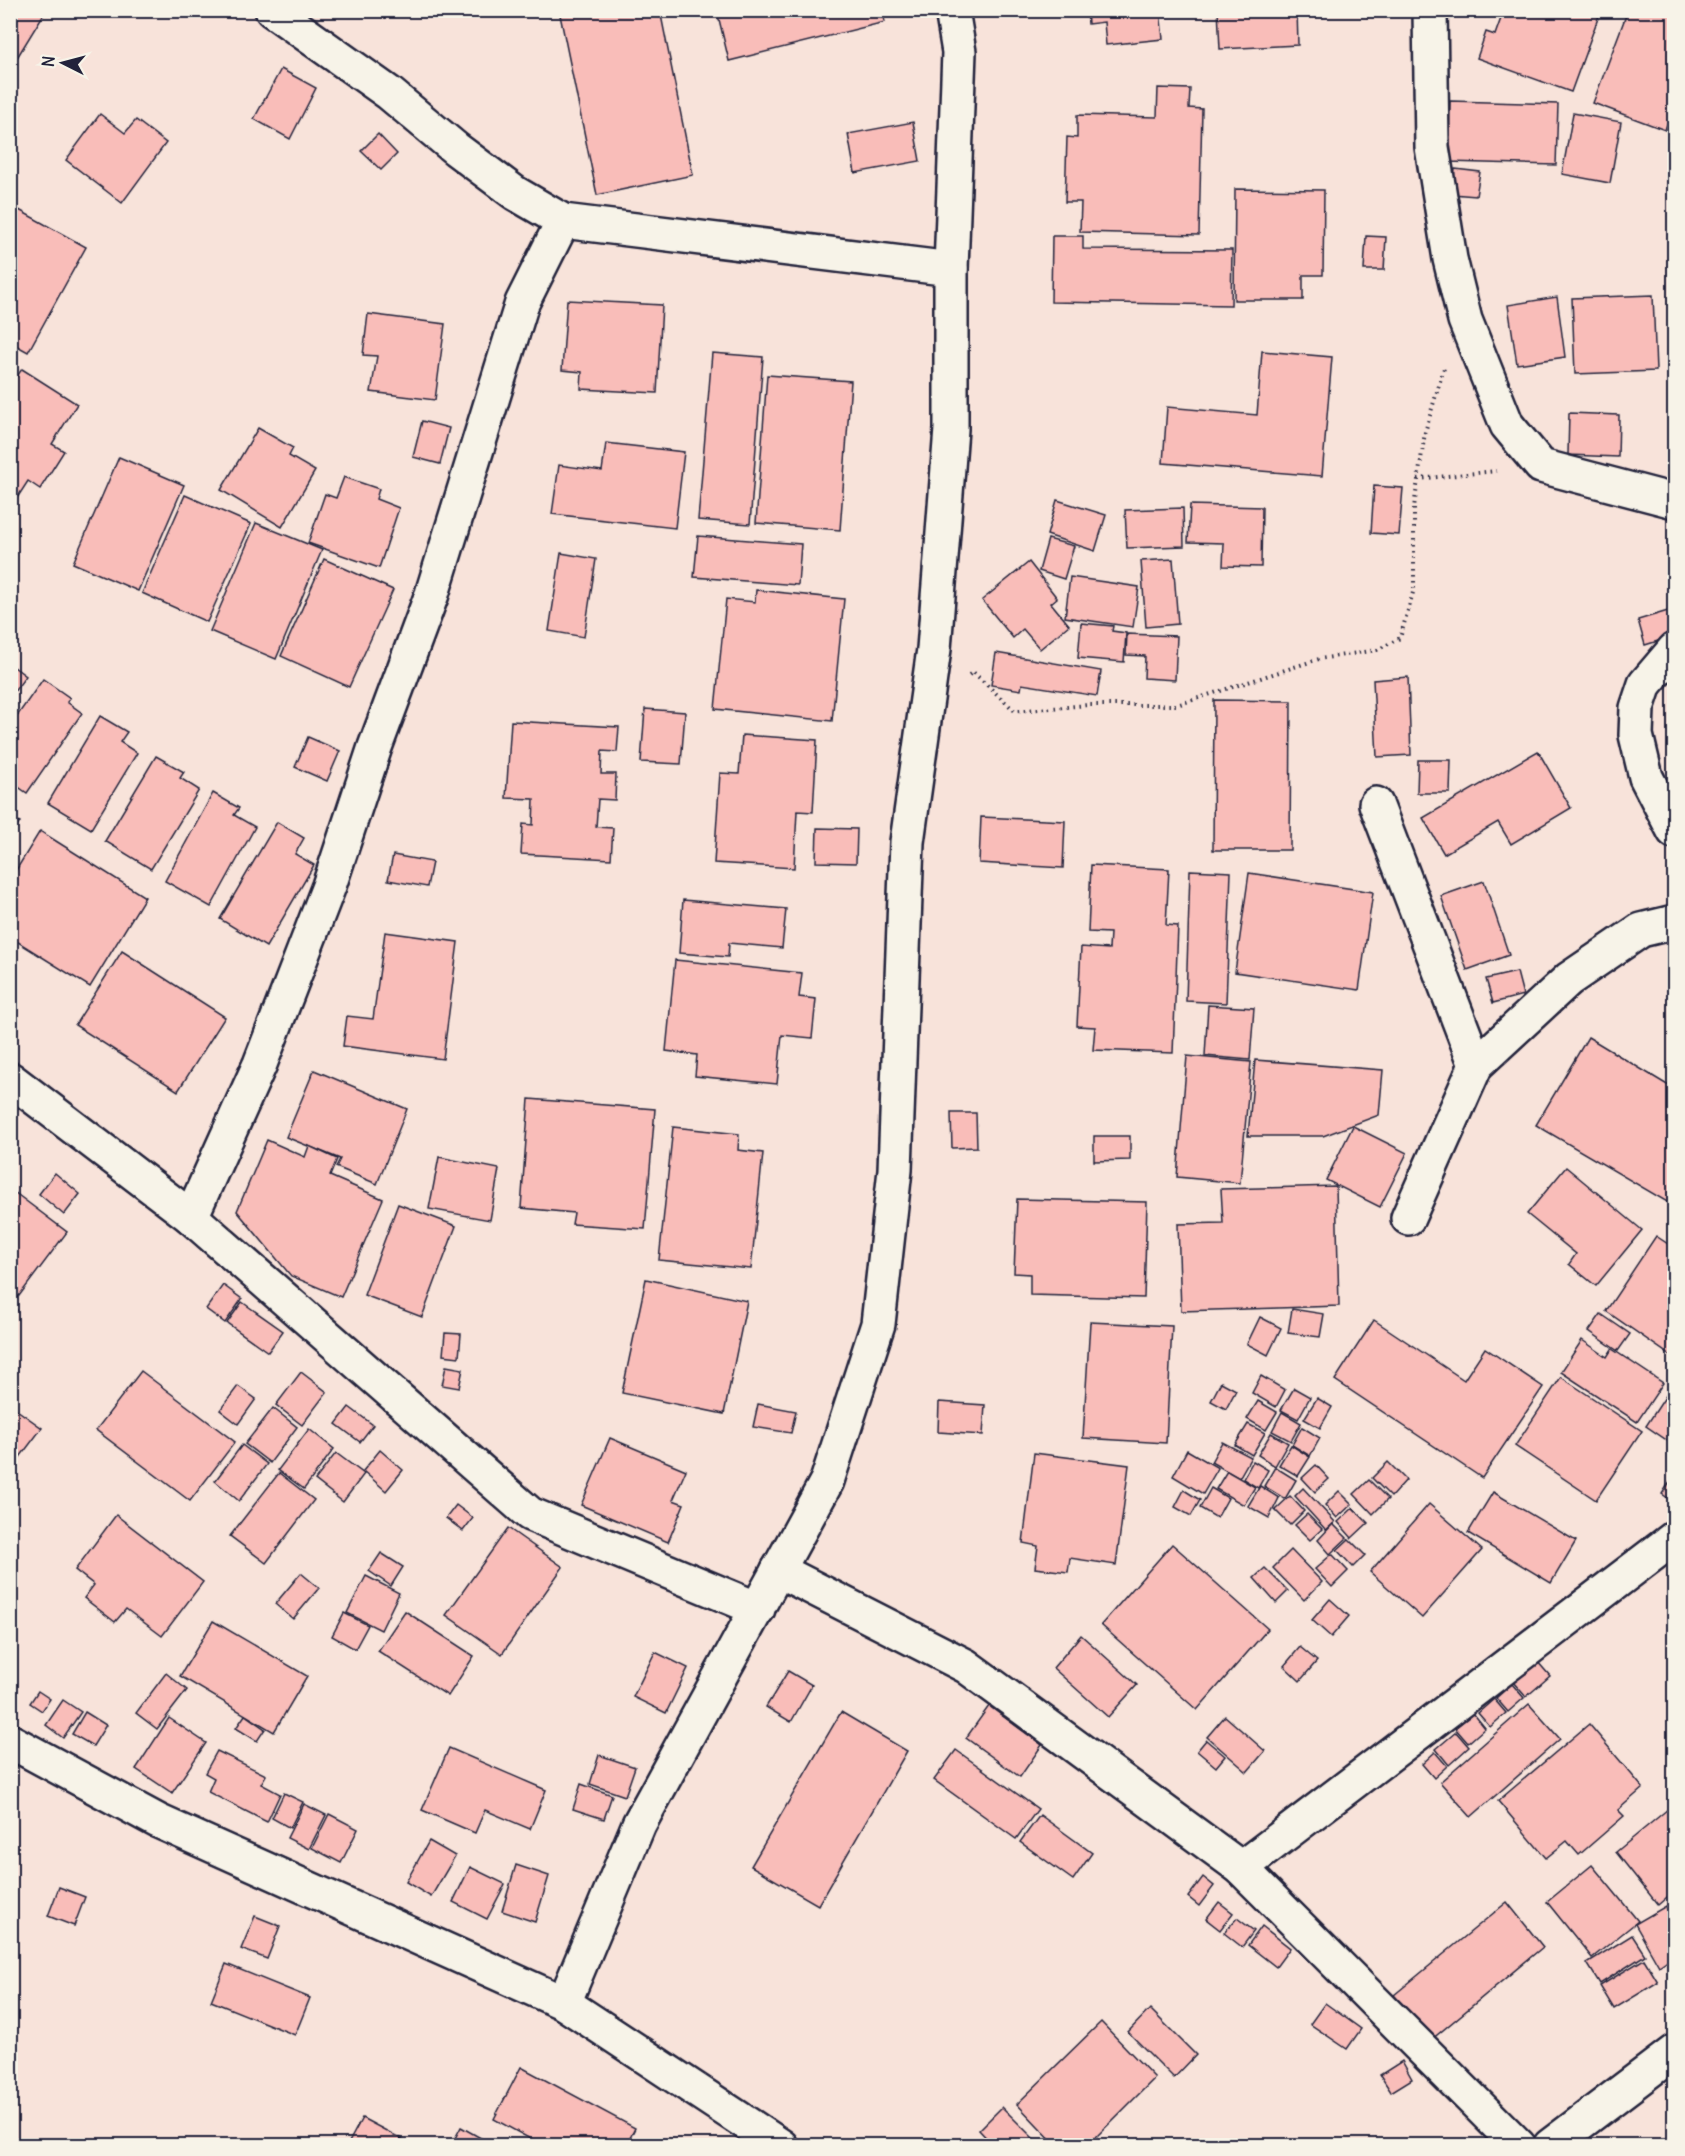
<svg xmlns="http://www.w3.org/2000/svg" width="1685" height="2156" font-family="Delius,sans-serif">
  <rect width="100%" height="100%" fill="#f8e3da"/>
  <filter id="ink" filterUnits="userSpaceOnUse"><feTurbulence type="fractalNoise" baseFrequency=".0167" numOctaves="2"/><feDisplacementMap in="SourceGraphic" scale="12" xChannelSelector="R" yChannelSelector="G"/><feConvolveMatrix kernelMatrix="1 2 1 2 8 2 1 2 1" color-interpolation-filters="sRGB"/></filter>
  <g filter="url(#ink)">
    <!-- building -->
    <g fill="#f9bdb9" stroke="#22223b" stroke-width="1.5">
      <path d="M10,10L45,12L10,69Z"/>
      <path d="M559,10H660L693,175L597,195Z"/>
      <path d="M882,10L885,22L729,61L717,11Z"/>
      <path d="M1087,10H1160L1163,39L1106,45L1104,22L1088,24Z"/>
      <path d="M1218,10H1297L1298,45L1220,49Z"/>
      <path d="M1504,10H1601L1571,92L1477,58L1486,32L1495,35Z"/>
      <path d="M1628,10H1674V104L1665,130L1593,103Z"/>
      <path d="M281,69L316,88L290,139L254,119Z"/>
      <path d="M1158,88L1190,89L1189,108L1202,109L1199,235L1080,232L1081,202H1065L1067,137L1077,138V115L1157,117Z"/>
      <path d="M1450,101L1558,104L1556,165L1448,162Z"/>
      <path d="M1573,113L1621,122L1610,183L1562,174Z"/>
      <path d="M100,114L125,133L136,120L166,143L122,203L66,160Z"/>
      <path d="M913,122L920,161L855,173L848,134Z"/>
      <path d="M378,134L397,154L381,170L361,151Z"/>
      <path d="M1455,169L1480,172L1476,196L1452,194Z"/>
      <path d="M1235,189L1324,190L1323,275H1303V300H1234Z"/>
      <path d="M10,205L86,247L28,352L10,342Z"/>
      <path d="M1052,236H1083V249L1232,250L1231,305L1051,302Z"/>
      <path d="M1366,236L1386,237L1384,270H1364Z"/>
      <path d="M1653,295L1656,371L1575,374L1572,298Z"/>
      <path d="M1557,297L1565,357L1517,364L1508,305Z"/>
      <path d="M567,300L662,305L657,393L581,389L582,372L562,370Z"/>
      <path d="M368,314L445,324L435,400L371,392L377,356L363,355Z"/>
      <path d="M1262,351L1332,357L1322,476L1163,463L1167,407L1257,415Z"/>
      <path d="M712,353L763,357L750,524L698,520Z"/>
      <path d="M22,369L77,404L52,444L64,451L40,489L28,481L10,509V386Z"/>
      <path d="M767,375L851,381L840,530L756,523Z"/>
      <path d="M1569,413L1619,415L1618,457L1568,455Z"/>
      <path d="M422,421L449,428L440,464L413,457Z"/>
      <path d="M258,428L293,448L289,456L315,471L282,527L221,490Z"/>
      <path d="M606,443L684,452L675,528L552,514L559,465L602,471Z"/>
      <path d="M119,457L184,485L138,591L73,563Z"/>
      <path d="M344,477L379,489L376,499L399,508L379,568L308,543L325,494L336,498Z"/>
      <path d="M1374,486L1403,488L1399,535L1371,533Z"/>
      <path d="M185,495L251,524L207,622L142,593Z"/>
      <path d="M1057,500L1106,515L1095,551L1047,535Z"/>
      <path d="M1190,505L1262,507L1261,567L1223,566L1224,543L1188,542Z"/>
      <path d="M1183,508L1184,546L1127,548L1125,510Z"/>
      <path d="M256,523L322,550L276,659L210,631Z"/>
      <path d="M698,536L801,544L798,585L694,577Z"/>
      <path d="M1048,539L1074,546L1064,579L1039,571Z"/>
      <path d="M561,553L596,559L584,637L549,631Z"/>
      <path d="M324,559L393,590L349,687L281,656Z"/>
      <path d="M1173,559L1178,624L1146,627L1141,561Z"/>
      <path d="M1029,562L1057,598L1051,603L1069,625L1040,649L1023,629L1013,638L982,600Z"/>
      <path d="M1070,577L1139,587L1133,627L1065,617Z"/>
      <path d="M756,590L844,599L832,721L715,709L726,599L755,602Z"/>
      <path d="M1668,611L1674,636L1645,645L1638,620Z"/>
      <path d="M1081,623L1113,626L1112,631L1126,633L1124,662L1078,658Z"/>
      <path d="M1127,634L1177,636L1175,680L1144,678L1145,656L1126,655Z"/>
      <path d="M996,653L1101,671L1097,696L1022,684L1021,690L991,685Z"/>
      <path d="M10,664L26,676L10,697Z"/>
      <path d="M1408,677L1411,755L1377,757L1373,680Z"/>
      <path d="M43,679L70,698L67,702L82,713L27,793L10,781V726Z"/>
      <path d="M1214,700L1291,701L1290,850H1213Z"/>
      <path d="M645,709L685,712L681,764L641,762Z"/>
      <path d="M100,716L127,732L120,742L137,753L91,829L48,803Z"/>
      <path d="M511,721L619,727L617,752L602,751L601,774H616L615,800L598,799L596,827L613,828L611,859L521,854L523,824L533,825L534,799L506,798Z"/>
      <path d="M742,735L817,740L813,812L797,811L794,868L714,863L720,773L739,774Z"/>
      <path d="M308,737L340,751L327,781L295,767Z"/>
      <path d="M1538,751L1571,808L1511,844L1498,822L1444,854L1423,818Z"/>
      <path d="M156,756L184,772L180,778L199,790L151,869L105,841Z"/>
      <path d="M1418,760H1451L1450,793H1417Z"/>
      <path d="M213,793L239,808L234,815L255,827L211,907L165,881Z"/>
      <path d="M10,817L20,822L10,838Z"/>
      <path d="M981,817L1065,821L1063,868L979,863Z"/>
      <path d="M277,822L304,838L295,854L314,865L266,947L220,919Z"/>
      <path d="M817,828L857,829L856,863L816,862Z"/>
      <path d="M40,831L145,897L90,987L10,937V880Z"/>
      <path d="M393,855L432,862L427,887L388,880Z"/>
      <path d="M1091,865L1169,869L1166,925L1178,926L1173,1053L1093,1050L1095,1027L1077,1026L1081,947L1109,949L1110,933L1088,932Z"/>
      <path d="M1190,870L1231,872L1226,1003L1186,1001Z"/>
      <path d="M1249,873L1373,892L1359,990L1235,972Z"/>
      <path d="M1484,881L1509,955L1467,970L1441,896Z"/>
      <path d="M683,900L786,909L782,948L729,943L728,957L679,953Z"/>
      <path d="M385,932L458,942L443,1059L343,1046L347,1016L373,1019Z"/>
      <path d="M122,951L225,1017L178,1091L75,1025Z"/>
      <path d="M675,960L802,973L799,997L816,999L812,1038L782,1035L777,1084L695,1076L697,1055L666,1051Z"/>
      <path d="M1517,972L1523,995L1493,1003L1486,979Z"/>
      <path d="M1208,1005L1254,1008L1250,1060L1205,1056Z"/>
      <path d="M1588,1037L1674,1089V1206L1536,1125Z"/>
      <path d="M1187,1056L1251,1062L1240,1183L1177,1177Z"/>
      <path d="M1255,1060L1383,1070L1379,1115L1323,1136H1248Z"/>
      <path d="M314,1070L407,1109L377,1184L336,1167L340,1159L286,1137Z"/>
      <path d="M529,1099L655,1109L645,1229L572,1224L574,1213L521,1208Z"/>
      <path d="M951,1113H976L977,1147L952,1148Z"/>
      <path d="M1353,1126L1407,1153L1380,1207L1326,1180Z"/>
      <path d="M673,1127L739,1134L738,1150L763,1153L751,1269L659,1260Z"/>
      <path d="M1094,1136H1130V1160L1094,1161Z"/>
      <path d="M267,1140L305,1157L309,1146L337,1159L330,1176L383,1199L341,1297L291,1276L237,1211Z"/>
      <path d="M439,1157L499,1169L490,1220L429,1209Z"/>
      <path d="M1566,1167L1642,1230L1596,1286L1569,1264L1576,1254L1527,1214Z"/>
      <path d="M55,1173L80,1194L64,1215L39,1194Z"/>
      <path d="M1336,1186L1339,1306L1181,1311L1178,1224L1223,1223L1221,1189Z"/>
      <path d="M10,1189L67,1232L19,1296L10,1289Z"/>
      <path d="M1017,1199L1147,1202L1144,1298L1030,1295V1274L1014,1273Z"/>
      <path d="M398,1204L456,1226L422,1317L364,1295Z"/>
      <path d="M1656,1236L1674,1248V1358L1606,1311Z"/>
      <path d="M646,1279L747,1301L724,1414L622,1393Z"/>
      <path d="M223,1285L242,1299L225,1323L206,1309Z"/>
      <path d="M242,1302L283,1331L268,1352L227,1323Z"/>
      <path d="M10,1304L17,1310L10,1319Z"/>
      <path d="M1292,1309L1324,1314L1320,1337L1288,1333Z"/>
      <path d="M1601,1314L1630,1334L1618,1351L1589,1331Z"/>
      <path d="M1260,1317L1281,1328L1268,1355L1247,1344Z"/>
      <path d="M1374,1320L1464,1380L1485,1348L1543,1387L1482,1478L1335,1380Z"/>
      <path d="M1090,1322L1172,1326L1166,1443L1083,1438Z"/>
      <path d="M445,1333L461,1334L459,1357L443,1355Z"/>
      <path d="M1582,1340L1607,1357L1612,1349L1663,1383L1637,1422L1561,1372Z"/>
      <path d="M446,1366L463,1369L459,1388L442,1385Z"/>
      <path d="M141,1371L235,1442L190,1501L96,1430Z"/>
      <path d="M301,1372L327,1392L302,1425L276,1405Z"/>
      <path d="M1261,1376L1285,1390L1276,1407L1252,1393Z"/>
      <path d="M1561,1377L1642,1431L1596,1500L1515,1446Z"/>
      <path d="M1221,1382L1236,1390L1226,1409L1211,1401Z"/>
      <path d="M238,1386L256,1399L238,1424L220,1410Z"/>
      <path d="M1294,1388L1310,1397L1298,1419L1281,1410Z"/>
      <path d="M1671,1388L1674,1391V1445L1646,1426Z"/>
      <path d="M1317,1398L1332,1407L1320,1428L1304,1419Z"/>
      <path d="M1258,1401L1277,1412L1266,1430L1247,1419Z"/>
      <path d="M939,1402L985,1405L983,1435L938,1432Z"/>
      <path d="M758,1404L796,1411L791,1433L753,1427Z"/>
      <path d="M10,1405L42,1428L14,1465L10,1463Z"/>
      <path d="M349,1407L373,1425L360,1442L336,1424Z"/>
      <path d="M273,1408L297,1427L270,1463L245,1444Z"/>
      <path d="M1282,1412L1301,1423L1291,1441L1272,1431Z"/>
      <path d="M1248,1424L1265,1433L1252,1455L1235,1445Z"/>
      <path d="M1302,1427L1320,1438L1310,1456L1292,1445Z"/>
      <path d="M309,1429L334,1449L304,1489L278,1470Z"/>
      <path d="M1271,1433L1288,1443L1275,1466L1258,1455Z"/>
      <path d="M610,1438L686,1470L673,1500L684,1504L668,1542L581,1505Z"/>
      <path d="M1222,1442L1251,1457L1239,1478L1211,1462Z"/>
      <path d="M242,1445L267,1464L239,1501L215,1481Z"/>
      <path d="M1291,1445L1310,1457L1298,1476L1279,1465Z"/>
      <path d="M380,1450L403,1470L386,1491L363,1471Z"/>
      <path d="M1187,1450L1218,1468L1203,1494L1173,1476Z"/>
      <path d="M336,1453L364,1474L343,1502L315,1480Z"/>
      <path d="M1034,1453L1129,1465L1116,1565L1070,1558L1068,1572L1035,1568L1038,1546L1023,1543Z"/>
      <path d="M1253,1461L1268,1470L1258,1488L1243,1479Z"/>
      <path d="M1388,1462L1406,1480L1391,1497L1372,1478Z"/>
      <path d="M1316,1465L1329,1479L1315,1492L1302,1478Z"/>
      <path d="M1275,1467L1296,1480L1285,1499L1264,1486Z"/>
      <path d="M1227,1471L1255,1487L1244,1505L1216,1489Z"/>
      <path d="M279,1473L314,1500L266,1563L230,1536Z"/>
      <path d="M1674,1475V1502L1662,1494Z"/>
      <path d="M1369,1480L1388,1499L1373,1514L1354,1494Z"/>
      <path d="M1260,1486L1279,1498L1269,1518L1248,1506Z"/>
      <path d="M1211,1488L1228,1498L1217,1518L1200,1508Z"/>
      <path d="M1303,1488L1335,1522L1326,1530L1295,1496Z"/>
      <path d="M1184,1490L1200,1500L1191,1516L1175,1507Z"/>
      <path d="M1339,1491L1352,1504L1337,1518L1325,1505Z"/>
      <path d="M1493,1492L1576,1541L1551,1583L1468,1533Z"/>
      <path d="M1290,1496L1304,1511L1290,1525L1275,1510Z"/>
      <path d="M1429,1504L1482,1550L1422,1618L1370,1572Z"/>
      <path d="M456,1505L473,1518L463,1531L446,1518Z"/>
      <path d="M1353,1508L1368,1523L1352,1538L1338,1522Z"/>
      <path d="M1307,1514L1322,1529L1310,1540L1295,1525Z"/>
      <path d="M116,1515L203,1582L162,1636L126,1609L115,1622L84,1598L94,1585L75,1570Z"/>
      <path d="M1333,1524L1347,1538L1330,1554L1318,1540Z"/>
      <path d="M508,1528L563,1567L502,1654L446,1615Z"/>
      <path d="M1349,1539L1365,1555L1353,1567L1337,1550Z"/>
      <path d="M1172,1544L1268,1629L1197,1710L1101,1625Z"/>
      <path d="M1291,1550L1322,1582L1304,1600L1273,1568Z"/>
      <path d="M381,1553L403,1567L391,1586L369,1571Z"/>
      <path d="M1332,1554L1348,1571L1332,1587L1315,1569Z"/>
      <path d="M1265,1568L1288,1591L1276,1603L1254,1578Z"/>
      <path d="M301,1573L319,1588L293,1619L275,1604Z"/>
      <path d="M366,1576L399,1593L381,1630L347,1613Z"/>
      <path d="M1330,1599L1349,1616L1331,1637L1312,1620Z"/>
      <path d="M405,1611L474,1656L448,1696L378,1651Z"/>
      <path d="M344,1613L368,1625L355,1649L332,1636Z"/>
      <path d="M213,1621L307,1676L274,1732L180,1676Z"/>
      <path d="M1081,1635L1137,1685L1108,1717L1053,1668Z"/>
      <path d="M1300,1647L1317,1661L1300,1681L1284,1666Z"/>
      <path d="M655,1652L688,1668L666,1713L633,1697Z"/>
      <path d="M1537,1661L1550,1676L1526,1697L1513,1682Z"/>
      <path d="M788,1671L812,1685L791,1722L766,1707Z"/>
      <path d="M166,1673L187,1690L157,1729L136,1713Z"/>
      <path d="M1512,1684L1524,1698L1508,1712L1496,1698Z"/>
      <path d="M38,1691L50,1699L42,1711L30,1703Z"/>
      <path d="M1494,1699L1506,1713L1490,1727L1478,1713Z"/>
      <path d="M63,1700L81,1712L63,1738L46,1725Z"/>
      <path d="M1529,1704L1560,1739L1471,1817L1440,1782Z"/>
      <path d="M989,1706L1042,1745L1020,1777L966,1738Z"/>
      <path d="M85,1712L106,1725L93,1746L72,1734Z"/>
      <path d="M841,1712L907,1751L818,1905L751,1866Z"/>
      <path d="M1473,1713L1485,1728L1468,1743L1455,1728Z"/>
      <path d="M245,1715L265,1729L257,1741L236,1728Z"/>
      <path d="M1225,1716L1265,1751L1247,1772L1207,1737Z"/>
      <path d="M169,1718L206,1743L172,1793L136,1769Z"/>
      <path d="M1589,1724L1643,1788L1618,1810L1624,1816L1579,1855L1567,1841L1546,1858L1498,1801Z"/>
      <path d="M1456,1732L1469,1747L1449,1765L1436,1749Z"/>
      <path d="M1206,1740L1225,1756L1216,1767L1197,1751Z"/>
      <path d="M449,1748L546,1790L530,1829L485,1810L475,1833L422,1810Z"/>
      <path d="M956,1750L1038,1809L1016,1839L934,1780Z"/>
      <path d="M217,1751L266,1775L261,1784L280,1794L267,1822L208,1792L214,1778L205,1773Z"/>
      <path d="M1435,1752L1447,1766L1434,1778L1422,1764Z"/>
      <path d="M599,1755L635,1767L625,1796L590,1784Z"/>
      <path d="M581,1784L612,1795L604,1819L573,1809Z"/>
      <path d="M284,1793L303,1802L290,1828L272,1818Z"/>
      <path d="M304,1804L326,1815L309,1849L287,1838Z"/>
      <path d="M1674,1804V1891L1658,1905L1616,1852Z"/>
      <path d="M329,1814L358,1829L341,1863L312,1848Z"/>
      <path d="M1040,1815L1092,1853L1073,1880L1020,1842Z"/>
      <path d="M429,1841L455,1856L431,1897L406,1882Z"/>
      <path d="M516,1865L549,1876L535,1922L502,1911Z"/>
      <path d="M1592,1865L1638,1921L1592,1958L1547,1902Z"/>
      <path d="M470,1867L505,1884L487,1919L453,1902Z"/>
      <path d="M1203,1877L1214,1886L1199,1906L1188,1897Z"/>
      <path d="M59,1887L85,1897L74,1926L48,1916Z"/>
      <path d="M1219,1902L1233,1913L1220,1930L1206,1919Z"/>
      <path d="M1507,1902L1543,1947L1431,2040L1394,1995Z"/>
      <path d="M1666,1906L1669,1912L1674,1909V1967L1669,1959L1659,1966L1635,1924Z"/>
      <path d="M255,1916L280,1926L267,1959L241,1949Z"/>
      <path d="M1237,1918L1254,1931L1242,1947L1224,1933Z"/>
      <path d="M1262,1926L1290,1948L1276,1967L1248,1945Z"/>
      <path d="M1632,1935L1645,1955L1600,1984L1587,1963Z"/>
      <path d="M1644,1959L1658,1982L1614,2009L1600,1986Z"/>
      <path d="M226,1964L310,1998L295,2035L211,2001Z"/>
      <path d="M1325,2003L1361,2029L1347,2049L1310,2024Z"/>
      <path d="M1150,2009L1196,2055L1174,2078L1128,2032Z"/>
      <path d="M1101,2022L1155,2078L1087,2146H1057L1017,2104Z"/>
      <path d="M1402,2061L1412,2079L1391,2092L1380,2075Z"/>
      <path d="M521,2067L635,2128L626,2146H543L494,2119Z"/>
      <path d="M1002,2107L1041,2146H994L979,2130Z"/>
      <path d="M362,2118L413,2145V2146H347Z"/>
      <path d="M461,2127L495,2146H451Z"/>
    </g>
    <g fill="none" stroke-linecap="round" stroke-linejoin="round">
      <defs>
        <g id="street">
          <path d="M272,10L389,93L456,149L515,193L563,221L951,269"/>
          <path d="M1430,10L1432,147L1450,259L1465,320L1507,425L1541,466L1674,501"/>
          <path d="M1674,650L1645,684L1637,708L1636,735L1646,777L1674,831"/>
          <path d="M1376,804L1476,1065"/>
          <path d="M10,1079L191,1217L530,1514L758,1609"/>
          <path d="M191,1217L260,1064L329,886L375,747L432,594L522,303L563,221"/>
          <path d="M1408,1218L1476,1065L1569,979L1641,930L1674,922"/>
          <path d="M778,1570L966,1666L1241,1868L1519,2146"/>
          <path d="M10,1741L158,1821L564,2003L781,2146"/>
          <path d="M1241,1868L1674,1538"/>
          <path d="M564,2003L639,1824L827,1481L878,1324L895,1170L907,842L934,649L951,429V269L959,52L952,10"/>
        </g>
        <path id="secondary" d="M1550,2146L1674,2052"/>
      </defs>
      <!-- street casing -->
      <use href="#street" stroke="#22223b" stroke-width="38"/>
      <!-- secondary casing -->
      <use href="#secondary" stroke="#22223b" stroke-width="38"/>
      <!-- path -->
      <g stroke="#22223b" stroke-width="4" stroke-dasharray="1.5 4.5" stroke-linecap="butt">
        <path d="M1418,479L1496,471"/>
        <path d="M969,675L973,672L1015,711L1088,705H1177L1319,659L1377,650L1400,638L1414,589V507L1425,432L1444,368"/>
      </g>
      <!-- street -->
      <use href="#street" stroke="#f7f3e8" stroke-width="33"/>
      <!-- secondary -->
      <use href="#secondary" stroke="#f7f3e8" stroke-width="33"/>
    </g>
  </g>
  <!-- margin -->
  <rect width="1685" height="2156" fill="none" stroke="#f7f3e8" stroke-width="36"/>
  <rect x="18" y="18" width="1649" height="2120" fill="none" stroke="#22223b" stroke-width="2" filter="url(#ink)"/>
  <!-- north arrow -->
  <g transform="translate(63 63) rotate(276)" stroke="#f7f3e8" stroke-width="4.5" paint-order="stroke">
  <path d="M0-4.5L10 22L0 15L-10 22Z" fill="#22223b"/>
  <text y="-9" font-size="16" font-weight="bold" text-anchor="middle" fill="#22223b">N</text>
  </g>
</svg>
